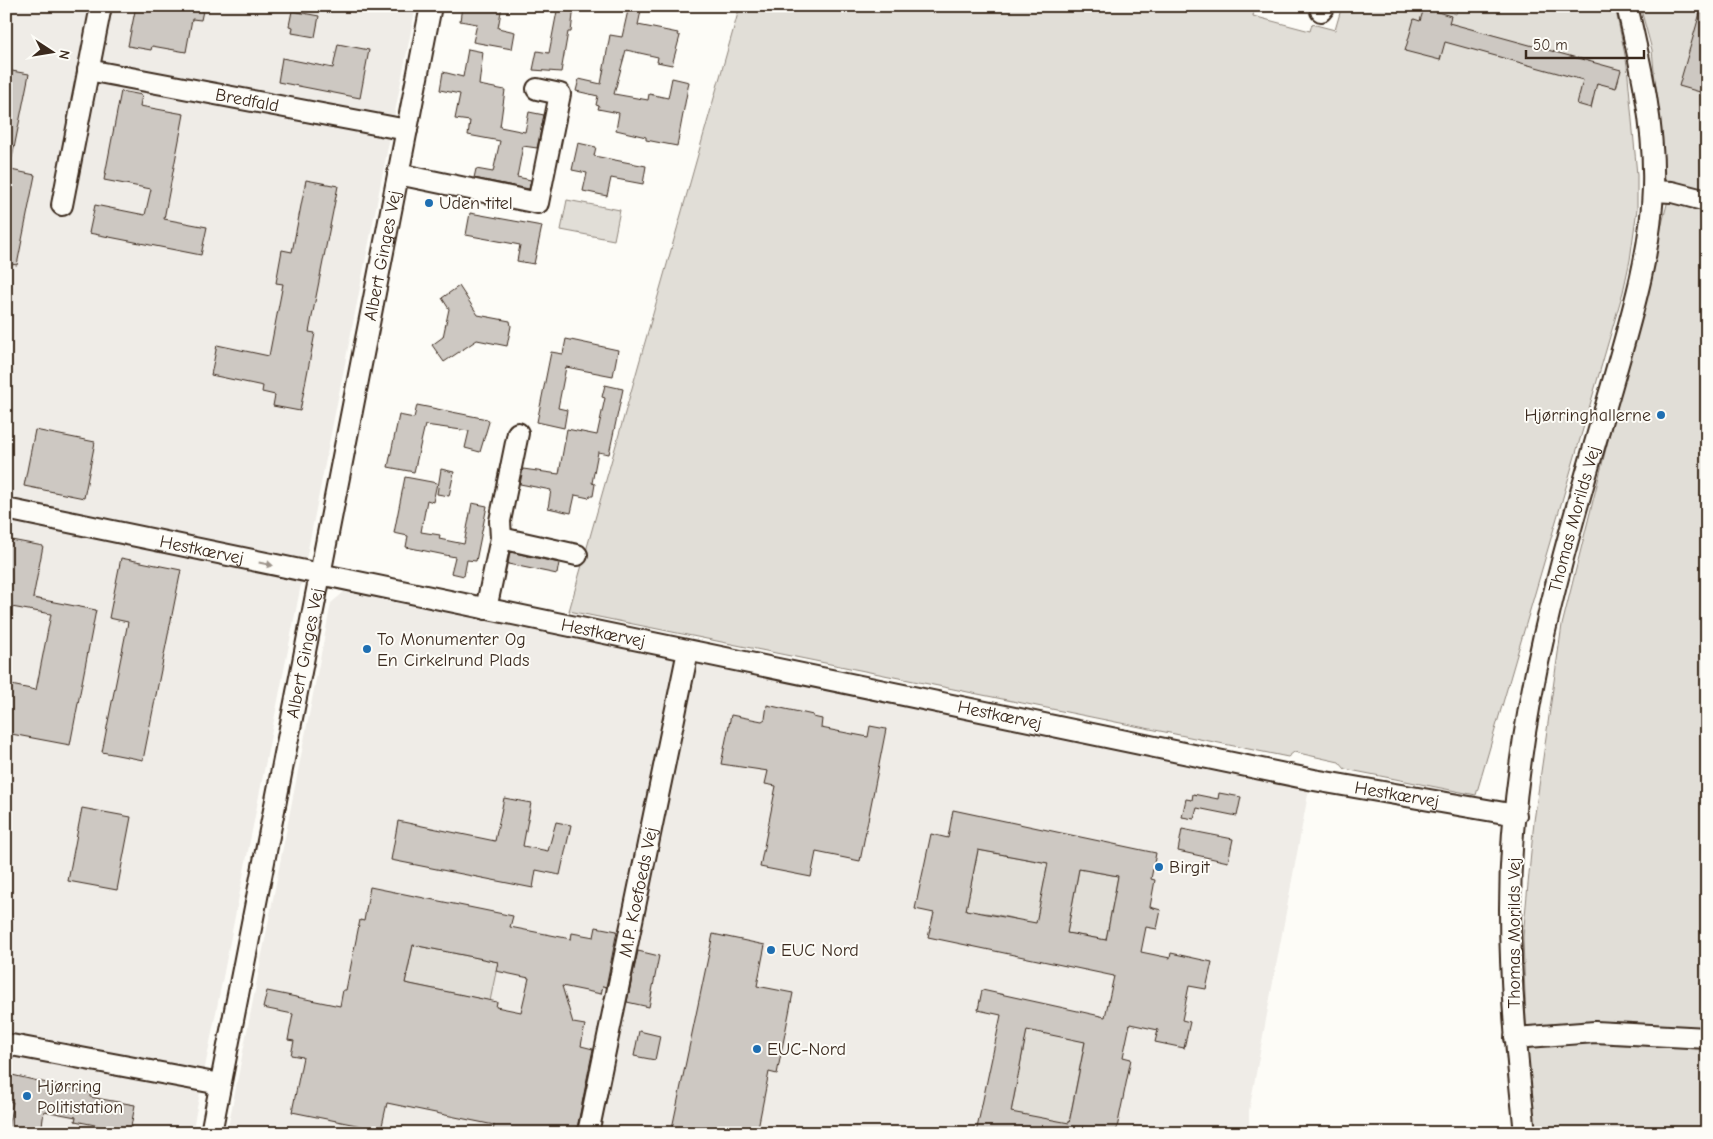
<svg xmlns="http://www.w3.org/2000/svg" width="1713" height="1139" font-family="'Comic Neue',sans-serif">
  <rect width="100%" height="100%" fill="#fdfcf7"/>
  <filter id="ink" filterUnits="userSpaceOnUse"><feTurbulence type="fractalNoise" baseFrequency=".02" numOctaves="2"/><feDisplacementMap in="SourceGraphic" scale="10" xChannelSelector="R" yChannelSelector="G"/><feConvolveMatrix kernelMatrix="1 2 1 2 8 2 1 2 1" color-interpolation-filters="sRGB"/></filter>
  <g filter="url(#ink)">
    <!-- built -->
    <g fill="#efece7">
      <path d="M6,6H416L192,1133H6Z"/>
      <path d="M344,592L1309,789L1249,1111V1133H227L331,603Z"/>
    </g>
    <!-- green -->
    <g fill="#e1ded7" stroke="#8e847a">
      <path d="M740,6H1255L1253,16L1310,31L1312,24L1335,30L1342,6H1430L1456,14L1458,6H1615L1627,65L1637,175V209L1630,260L1623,292L1476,795L1345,769L1339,762L1294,752L1288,757L569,611Z"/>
      <path d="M1640,6H1707V1133H1533L1528,1085L1523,937L1534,821L1562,625L1667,204L1652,50Z"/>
      <path d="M567,200L620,210L614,240L561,230Z"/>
      <path d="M978,850L1048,863L1036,926C1017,919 984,909 965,914Z"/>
      <path d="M1079,869L1118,876L1106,940L1067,933Z"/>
      <path d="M413,945L498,962L490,1001L405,983Z"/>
      <path d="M1027,1029L1085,1041L1067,1133L1011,1112Z"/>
    </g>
    <!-- building -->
    <g fill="#cdc8c2" stroke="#3b2a1e" fill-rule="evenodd">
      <path d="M136,6H204L201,20L192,19L186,52L152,46L151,50L128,46Z"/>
      <path d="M462,6H502L498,28L515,32L512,49L473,42L477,24L460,21Z"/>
      <path d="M558,6H574L571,32H568L561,72L533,70L537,51L549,53Z"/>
      <path d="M629,6H642L638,25L678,33L677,35L680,36L672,65L657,62L658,57L626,50L614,94L648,100L649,94L668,98L672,78L689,82L677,146L646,140V137L616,130L619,113L598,109L599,106L596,105L598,96L576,91L579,79L601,84L610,35L622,37Z"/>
      <path d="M1702,6H1707V94L1679,86Z"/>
      <path d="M1424,8L1451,16L1449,23L1621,70L1616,88L1597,83L1591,108L1577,104L1583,80L1445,42L1440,60L1405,51L1414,19L1420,21Z"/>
      <path d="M292,11L319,16L315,37L292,33L293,27L289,26Z"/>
      <path d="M338,44L369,50L360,98L278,82L282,58L333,68Z"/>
      <path d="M468,49L483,52L479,85L505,90L500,127L525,132L529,112L544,115L537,148L523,146L517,177L531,180L529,189L474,178L476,169L493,172L500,141L468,135L470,121L455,119L460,94L440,90L443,72L463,77Z"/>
      <path d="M6,70L29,74L12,158L6,157Z"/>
      <path d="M121,91L142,95L140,106L184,114L164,219L207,227L201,255L89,233L95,205L145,215L151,189L104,180Z"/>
      <path d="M578,143L596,147L594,156L646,166L643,184L611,178L607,196L583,191L587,173L572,170Z"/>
      <path d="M6,169L35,175L17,265L6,263Z"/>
      <path d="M306,180L338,186L309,332L315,333L300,411L273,406L275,395L262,392L263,386L211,375L217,345L269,356L283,284L276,283L282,250L292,252Z"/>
      <path d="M470,213L542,226L534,264L517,261L520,245L466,235Z"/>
      <path d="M459,286L478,315L510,321L511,326L507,346L477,340L444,362L432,345L443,337L449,309L442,298Z"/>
      <path d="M566,339L618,350L613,376L566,367L558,408L567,410L564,428L537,422L551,352L563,354Z"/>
      <path d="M605,385L623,389L609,454L598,452L592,483L595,484L593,496H590L589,498L575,495L571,513L548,508L551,490L520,484L523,469L559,474L567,429L597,435L605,398L602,397Z"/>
      <path d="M417,405L487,419L489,422L480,452L465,448L469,431L425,425L414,472L388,467L399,415L414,418Z"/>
      <path d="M35,430L95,442L84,498L24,486Z"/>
      <path d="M441,469L454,472L449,496L437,494Z"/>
      <path d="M405,477L437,483L433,502L427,500L421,532L440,535L439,539L464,544L472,503L487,506L476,561L467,560L464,576L451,573L455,557L406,547L408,536L394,533Z"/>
      <path d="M6,539L43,546L33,598L96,610L70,745L6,733V684L36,690L51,614L6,606Z"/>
      <path d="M510,552L559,563L557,574L508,564Z"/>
      <path d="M121,558L181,570L143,760L102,752L128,622L109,618Z"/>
      <path d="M767,705L813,715V717L822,719L821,728L868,737L870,726L886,729L860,861L816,852L811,877L760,867L776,786L765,784L768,771L721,764L731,715L762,721L765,719Z"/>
      <path d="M1219,793L1241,797L1237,816L1197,808L1194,819L1182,817L1186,799L1192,800L1193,794L1218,799Z"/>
      <path d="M504,798L531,803L523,846L548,851L556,822L571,825L560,875L536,870L533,888L391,860L398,821L495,841Z"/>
      <path d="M82,808L131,817L117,890L68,881Z"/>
      <path d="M953,810L1156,853L1151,879L1155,880L1150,907L1161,910L1157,929L1146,927L1141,952L1170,958L1171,953L1212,962L1206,989L1189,986L1182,1020L1190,1022L1184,1048L1155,1042L1158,1030L1130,1024L1123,1057L1131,1059L1116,1133H976L1001,1015L978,1010L982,990L1105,1017L1114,976L928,937L934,913L915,909L931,834L948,838ZM978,850L1048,863L1036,923L966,910ZM1079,869L1118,876L1106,940L1067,933ZM1027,1030L1085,1042L1069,1123L1011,1112Z"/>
      <path d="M1182,829L1233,839L1228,862L1178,851Z"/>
      <path d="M370,887L513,916L510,927L571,939L572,933L594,937L596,927L617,931L606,987L603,986L601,994L562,986L573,1023L585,1025L581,1046L593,1049L576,1133H493L494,1125L387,1103L381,1130L292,1112L303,1057L291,1055L294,1041L288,1040L293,1014L263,1008L267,991L340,1006L343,990H346L360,920L364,921ZM413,945L498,962L496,971L529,978L521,1012L496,1007L497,1002L405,983Z"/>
      <path d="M713,934L765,945L757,986L793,993L777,1074L769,1072L757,1133H671Z"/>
      <path d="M638,951L659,956L649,1007L627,1002Z"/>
      <path d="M639,1031L660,1036L655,1060L634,1056Z"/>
      <path d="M12,1075L90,1093V1097L135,1105L130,1132L75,1121L76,1117L44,1111L41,1133H7L13,1102L6,1101V1092Z"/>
    </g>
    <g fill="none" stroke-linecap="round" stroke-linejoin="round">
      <defs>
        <g id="minor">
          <path d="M1321,11L1325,6"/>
          <path id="s1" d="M88,70L407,130"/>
          <path d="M398,174L538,203L560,94L537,89"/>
          <path d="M1653,191L1672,192L1707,201"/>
          <path d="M62,205L101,6"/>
          <path id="s2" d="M6,509L1314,780L1516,815"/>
          <path d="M501,538L500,521L518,433"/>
          <path d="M486,609L501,538L577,555"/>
          <path d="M1515,1038L1595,1032L1707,1038"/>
          <path d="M6,1044L220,1084"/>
          <path id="s3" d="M211,1133L431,6"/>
          <path id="s4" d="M588,1133L688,651"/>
          <path id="s5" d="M1525,1133C1517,1058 1510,984 1510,909C1510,820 1524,722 1544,635C1563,551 1588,468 1612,385C1630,321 1651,255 1653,188C1655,127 1641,66 1627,6"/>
        </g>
      </defs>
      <!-- minor casing -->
      <use href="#minor" stroke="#3b2a1e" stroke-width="24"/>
      <!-- minor -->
      <use href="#minor" stroke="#fdfcf7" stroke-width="20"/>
    </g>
    <!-- one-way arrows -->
    <defs><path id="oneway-solid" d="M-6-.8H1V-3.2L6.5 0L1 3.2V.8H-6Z" transform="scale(1.25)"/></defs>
    <use fill="#9c938a" href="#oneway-solid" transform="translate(266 564) rotate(12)"/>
  </g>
  <!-- markers -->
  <g fill="#1f6fb2" stroke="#fdfcf7" stroke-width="2">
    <circle cx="429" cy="203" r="5"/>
    <circle cx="1661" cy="415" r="5"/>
    <circle cx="367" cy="649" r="5"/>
    <circle cx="1159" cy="867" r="5"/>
    <circle cx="771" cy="950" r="5"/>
    <circle cx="757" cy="1049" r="5"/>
    <circle cx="27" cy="1096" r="5"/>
  </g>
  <g text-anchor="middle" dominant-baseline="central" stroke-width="4" stroke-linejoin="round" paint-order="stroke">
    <!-- street labels -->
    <g font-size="18" fill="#3b2a1e" stroke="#fdfcf7">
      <text stroke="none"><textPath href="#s1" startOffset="162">Bredfald</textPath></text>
      <text stroke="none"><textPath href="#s3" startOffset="894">Albert Ginges Vej</textPath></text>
      <text stroke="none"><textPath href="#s5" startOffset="621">Thomas Morilds Vej</textPath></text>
      <text stroke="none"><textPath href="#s2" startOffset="200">Hestkærvej</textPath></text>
      <text stroke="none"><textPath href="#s2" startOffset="610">Hestkærvej</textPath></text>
      <text stroke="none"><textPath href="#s3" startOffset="489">Albert Ginges Vej</textPath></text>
      <text stroke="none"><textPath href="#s2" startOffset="1015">Hestkærvej</textPath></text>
      <text stroke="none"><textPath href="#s2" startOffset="1420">Hestkærvej</textPath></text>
      <text stroke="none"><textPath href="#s4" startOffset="246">M.P. Koefoeds Vej</textPath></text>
      <text transform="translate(1514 933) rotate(-90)">Thomas Morilds Vej</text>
    </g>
    <!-- poi labels -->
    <g font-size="18" fill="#3b2a1e" stroke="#fdfcf7" text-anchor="start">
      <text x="439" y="203">Uden titel</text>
      <text x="1651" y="415" text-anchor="end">Hjørringhallerne</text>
      <text x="377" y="639">To Monumenter Og<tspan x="377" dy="21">En Cirkelrund Plads</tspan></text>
      <text x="1169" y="867">Birgit</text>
      <text x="781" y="950">EUC Nord</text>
      <text x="767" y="1049">EUC-Nord</text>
      <text x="37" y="1086">Hjørring<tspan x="37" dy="21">Politistation</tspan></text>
    </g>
  </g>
  <!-- margin -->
  <rect width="1713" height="1139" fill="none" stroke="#fdfcf7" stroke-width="25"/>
  <rect x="12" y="12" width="1688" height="1114" fill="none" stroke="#3b2a1e" stroke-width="2" filter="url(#ink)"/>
  <!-- north arrow -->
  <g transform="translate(52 52) rotate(102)" stroke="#fdfcf7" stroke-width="4" paint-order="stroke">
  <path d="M0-4L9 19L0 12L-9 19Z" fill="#3b2a1e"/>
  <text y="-8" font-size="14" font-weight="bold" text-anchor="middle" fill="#3b2a1e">N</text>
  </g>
  <!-- scale -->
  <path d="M1526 50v8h118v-8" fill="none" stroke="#3b2a1e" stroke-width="2.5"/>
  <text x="1533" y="50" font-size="15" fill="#3b2a1e" stroke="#fdfcf7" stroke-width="4" paint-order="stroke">50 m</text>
</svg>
